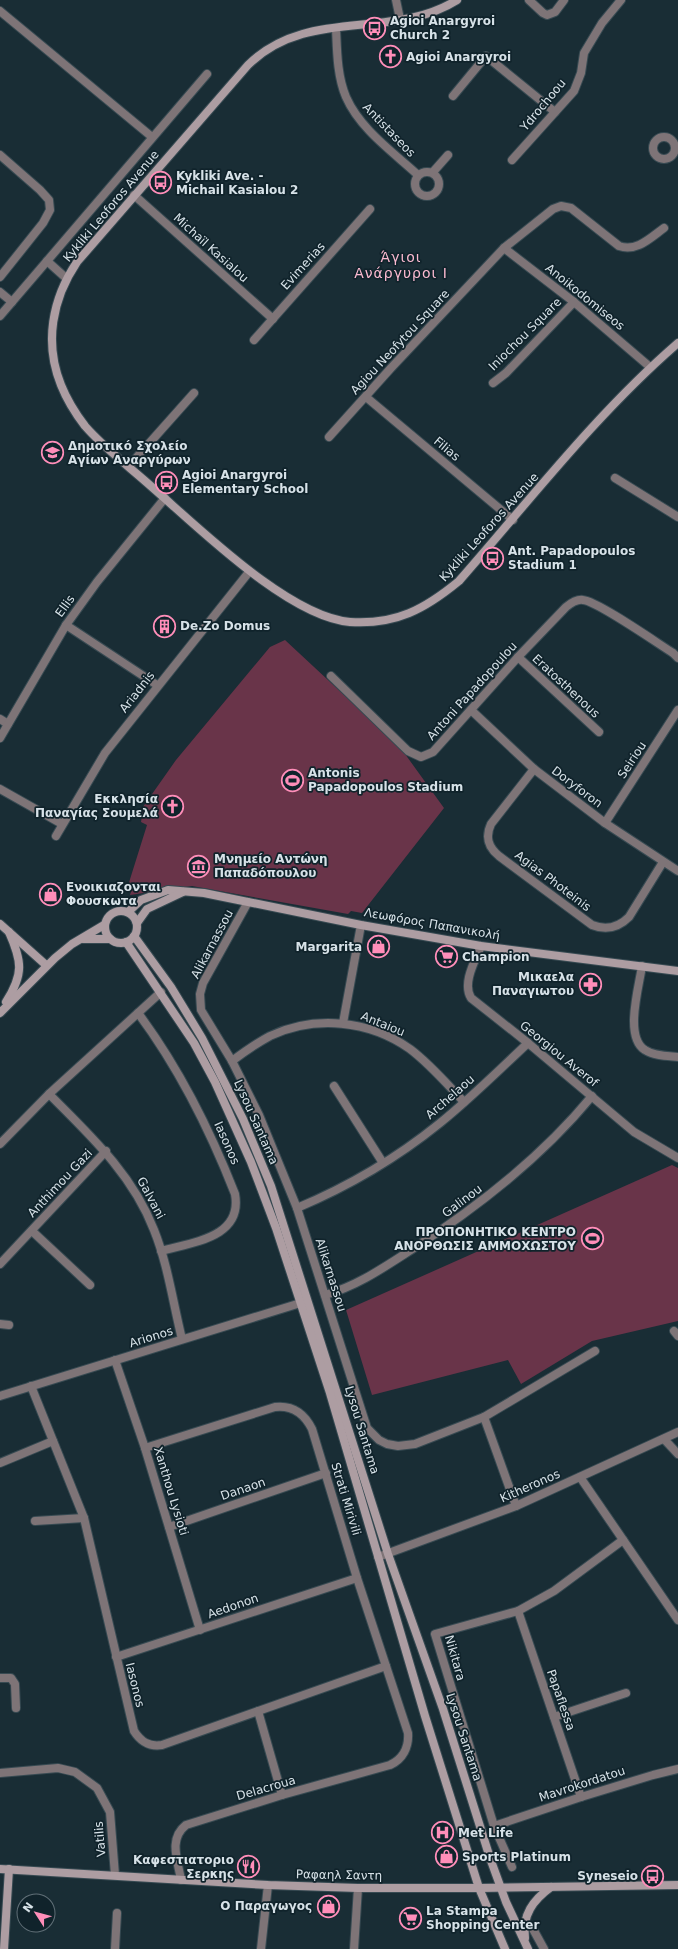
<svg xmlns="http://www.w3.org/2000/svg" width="678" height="1949" font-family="'DejaVu Sans',sans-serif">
  <rect width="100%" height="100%" fill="#192d35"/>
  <!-- green -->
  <g fill="#693449">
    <path d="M285,640L400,747L444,808L362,913L351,911L348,914L192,886L130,895L132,889L126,892L147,825L141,822L142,816L138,814L176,760L270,647Z"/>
    <path d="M672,1165L678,1168V1321L592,1341L521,1384L508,1360L372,1395L346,1310Z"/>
  </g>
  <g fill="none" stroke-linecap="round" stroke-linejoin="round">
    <defs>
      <g id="street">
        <path d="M396,0L400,19"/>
        <path d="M529,0L543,13L547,15L555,12L564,0"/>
        <path d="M0,11L152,137"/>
        <path d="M336,28C337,50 337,76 346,97C360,129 393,152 418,175"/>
        <path d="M453,96L486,56L555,112"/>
        <circle cx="664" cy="148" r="11"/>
        <path d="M0,155L40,190L49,200L50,210L43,223L0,277"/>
        <path d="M512,160L574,91L581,73L584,53L602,23L621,0"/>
        <circle cx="427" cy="184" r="12"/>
        <path d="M433,172L448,155"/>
        <path d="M134,195L273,319"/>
        <path d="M504,248L574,302L650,367"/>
        <path d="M47,261L66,278"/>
        <path d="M0,292L12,302"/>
        <path d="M0,316L207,74"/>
        <path d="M254,340L370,209"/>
        <path d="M493,383L506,373L574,302"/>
        <path d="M366,397L513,520"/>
        <path d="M329,437L391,368L504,248L553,209L561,206L571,208L619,246C637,252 650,238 664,228"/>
        <path d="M129,466L194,393"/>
        <path d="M615,478L678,517"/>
        <path d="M66,625L157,685"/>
        <path d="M518,657L599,732"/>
        <path d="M331,676L408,751L421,757L433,752L518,657L566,607C571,603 577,599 583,600C597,601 657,643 673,653L678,658"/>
        <path d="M471,710L534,769L605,823L678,871"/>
        <path d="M0,719L8,724"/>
        <path d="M0,738L66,625L97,582L165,498"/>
        <path d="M534,769L491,824C485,837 488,847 499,856L592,925C607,931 619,927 629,917L663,862"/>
        <path d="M0,789L62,824"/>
        <path d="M605,823L678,710"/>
        <path d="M56,836L105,753L249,572"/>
        <path d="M248,902L203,983L200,994L201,1010L232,1061L259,1115L297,1208L367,1428L379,1440L387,1444L398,1446L415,1444L484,1417L595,1351"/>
        <path d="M481,946C475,961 462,983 471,998L528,1043L634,1132L678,1158"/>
        <path d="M642,966C639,987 624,1037 645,1050C654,1056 668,1056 678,1057"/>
        <path d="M138,1013C179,1068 210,1130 235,1194C243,1238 192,1242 161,1251"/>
        <path d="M343,1023L361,925"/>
        <path d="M232,1061C244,1052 257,1043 270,1036C315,1015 369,1020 410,1049C430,1064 447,1084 464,1102"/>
        <path d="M334,1086L383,1163"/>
        <path d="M49,1094C90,1135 133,1175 154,1230C168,1265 173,1303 182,1339"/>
        <path d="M0,1144L49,1094L161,992"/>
        <path d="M297,1208C347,1187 398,1157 440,1123C471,1098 499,1070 528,1043"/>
        <path d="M32,1231L90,1285"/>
        <path d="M0,1264L106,1151"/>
        <path d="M325,1295C357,1286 383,1268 411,1250C478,1207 541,1158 592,1096"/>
        <path d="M0,1324L9,1325"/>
        <path d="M674,1331L678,1336"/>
        <path d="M115,1360L145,1448L200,1630"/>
        <path d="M31,1386L84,1518L134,1731C141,1742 149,1747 162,1745L386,1666"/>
        <path d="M0,1396L307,1301"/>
        <path d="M484,1417L516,1506"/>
        <path d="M664,1439L678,1454"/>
        <path d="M145,1448L275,1407C292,1405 304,1413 312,1429L357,1578L408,1733C409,1747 403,1759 390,1765L282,1795L186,1825C168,1839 178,1861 181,1880"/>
        <path d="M0,1463L53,1441"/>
        <path d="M580,1477L678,1620"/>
        <path d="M35,1521L84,1518"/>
        <path d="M169,1527L326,1473"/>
        <path d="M378,1557L516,1506L678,1432"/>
        <path d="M518,1611L581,1797"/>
        <path d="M116,1657L357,1578"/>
        <path d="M0,1678H11L15,1684L16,1708"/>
        <path d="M258,1711L282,1795"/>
        <path d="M554,1717L626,1693"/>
        <path d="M0,1773L58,1768L75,1772L97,1788L110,1812L115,1875"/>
        <path d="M494,1826L581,1797L653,1775L678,1769"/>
        <path d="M512,1867L494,1826L435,1634L518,1611L554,1591L623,1540"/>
        <path d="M533,1929L544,1949"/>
        <path d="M115,1949L117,1913"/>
        <path d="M261,1949L268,1885"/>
        <path d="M354,1949L358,1888"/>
      </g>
      <g id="secondary">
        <path d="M457,0C392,41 308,6 248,65L77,262C52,299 44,343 61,385C67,400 75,413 85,426C105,449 131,468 153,488C199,528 289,617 350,622C396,625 425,609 459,581C530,500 597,413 678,343"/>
        <circle cx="121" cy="927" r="16"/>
        <path d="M128,912L141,900L168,890L204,893L361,925L481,946L678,971"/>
        <path d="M137,923L147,909L183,892"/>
        <path d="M0,924L46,965"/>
        <path d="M134,936L171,987L202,1038L243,1119L271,1186L388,1554L443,1709L490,1858L506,1902L528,1949"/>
        <path d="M83,939H110"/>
        <path d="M126,942L194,1043L215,1082L251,1162L276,1228L330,1393L425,1716L479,1888L505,1949"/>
        <path d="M6,1002C24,974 22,961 9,932"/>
        <path d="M0,1013L55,958L72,944L104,925"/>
        <path d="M0,1869L268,1885L358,1888H479L678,1885"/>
        <path d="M525,1938C522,1915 533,1900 551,1887"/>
        <path d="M4,1949L9,1869"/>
      </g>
    </defs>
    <!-- street casing -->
    <use href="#street" stroke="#374a52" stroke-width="10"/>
    <!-- secondary casing -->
    <use href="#secondary" stroke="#374a52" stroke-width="10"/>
    <!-- street -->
    <use href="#street" stroke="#7e7477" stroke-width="8"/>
    <!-- secondary -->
    <use href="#secondary" stroke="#ad9da2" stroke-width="8"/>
  </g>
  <!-- icons -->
  <defs>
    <symbol id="bus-ring" viewBox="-11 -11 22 22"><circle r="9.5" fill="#10232b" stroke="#ff8eb9" stroke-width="1.5"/><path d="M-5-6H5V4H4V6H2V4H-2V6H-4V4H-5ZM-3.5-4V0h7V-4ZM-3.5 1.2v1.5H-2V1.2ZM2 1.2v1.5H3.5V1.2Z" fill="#ff8eb9"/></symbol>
    <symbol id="church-ring" viewBox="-11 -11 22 22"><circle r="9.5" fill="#10232b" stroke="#ff8eb9" stroke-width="1.5"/><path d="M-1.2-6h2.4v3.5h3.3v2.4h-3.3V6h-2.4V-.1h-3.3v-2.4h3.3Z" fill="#ff8eb9"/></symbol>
    <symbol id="school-ring" viewBox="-11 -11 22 22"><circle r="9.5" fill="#10232b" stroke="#ff8eb9" stroke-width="1.5"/><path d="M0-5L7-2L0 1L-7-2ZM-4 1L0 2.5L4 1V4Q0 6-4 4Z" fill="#ff8eb9"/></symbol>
    <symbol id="building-ring" viewBox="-11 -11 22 22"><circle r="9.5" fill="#10232b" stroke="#ff8eb9" stroke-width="1.5"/><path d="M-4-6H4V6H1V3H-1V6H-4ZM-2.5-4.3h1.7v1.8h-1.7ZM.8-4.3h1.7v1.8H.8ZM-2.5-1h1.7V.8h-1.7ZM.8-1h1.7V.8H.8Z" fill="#ff8eb9"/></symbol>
    <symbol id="stadium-ring" viewBox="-11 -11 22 22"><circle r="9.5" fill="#10232b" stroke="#ff8eb9" stroke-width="1.5"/><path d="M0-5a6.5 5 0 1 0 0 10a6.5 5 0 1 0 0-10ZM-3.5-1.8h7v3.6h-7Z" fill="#ff8eb9"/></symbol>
    <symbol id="museum-ring" viewBox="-11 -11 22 22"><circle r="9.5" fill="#10232b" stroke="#ff8eb9" stroke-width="1.5"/><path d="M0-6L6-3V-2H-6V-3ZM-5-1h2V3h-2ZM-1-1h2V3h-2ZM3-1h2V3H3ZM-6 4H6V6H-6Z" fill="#ff8eb9"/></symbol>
    <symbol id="shop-ring" viewBox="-11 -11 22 22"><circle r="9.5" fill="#10232b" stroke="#ff8eb9" stroke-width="1.5"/><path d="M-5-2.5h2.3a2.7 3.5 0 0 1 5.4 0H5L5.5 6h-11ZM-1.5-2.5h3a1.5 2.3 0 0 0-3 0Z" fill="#ff8eb9"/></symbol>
    <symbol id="supermarket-ring" viewBox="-11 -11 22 22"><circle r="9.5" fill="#10232b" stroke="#ff8eb9" stroke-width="1.5"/><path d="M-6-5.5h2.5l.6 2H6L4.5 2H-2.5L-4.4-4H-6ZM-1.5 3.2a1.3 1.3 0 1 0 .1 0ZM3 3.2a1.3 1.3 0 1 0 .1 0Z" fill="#ff8eb9"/></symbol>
    <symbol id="pharmacy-ring" viewBox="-11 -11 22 22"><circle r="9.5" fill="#10232b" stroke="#ff8eb9" stroke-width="1.5"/><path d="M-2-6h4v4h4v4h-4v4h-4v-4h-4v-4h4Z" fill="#ff8eb9"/></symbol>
    <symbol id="hospital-ring" viewBox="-11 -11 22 22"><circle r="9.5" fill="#10232b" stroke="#ff8eb9" stroke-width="1.5"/><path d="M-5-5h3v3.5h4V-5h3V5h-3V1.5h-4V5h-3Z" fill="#ff8eb9"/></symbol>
    <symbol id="restaurant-ring" viewBox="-11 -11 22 22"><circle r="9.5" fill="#10232b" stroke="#ff8eb9" stroke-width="1.5"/><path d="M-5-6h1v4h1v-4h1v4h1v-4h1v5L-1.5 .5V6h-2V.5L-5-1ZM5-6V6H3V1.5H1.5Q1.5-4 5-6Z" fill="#ff8eb9"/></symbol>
  </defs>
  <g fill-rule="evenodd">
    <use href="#bus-ring" x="362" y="16" width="25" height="25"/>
    <use href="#church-ring" x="378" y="44" width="25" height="25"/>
    <use href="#bus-ring" x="148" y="170" width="25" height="25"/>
    <use href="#school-ring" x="40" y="440" width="25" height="25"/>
    <use href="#bus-ring" x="154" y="470" width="25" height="25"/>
    <use href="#bus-ring" x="480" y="546" width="25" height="25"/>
    <use href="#building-ring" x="152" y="614" width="25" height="25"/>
    <use href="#stadium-ring" x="280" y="768" width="25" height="25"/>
    <use href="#church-ring" x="160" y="794" width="25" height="25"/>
    <use href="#museum-ring" x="186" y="854" width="25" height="25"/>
    <use href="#shop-ring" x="38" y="882" width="25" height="25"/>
    <use href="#shop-ring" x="366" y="934" width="25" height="25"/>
    <use href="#supermarket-ring" x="434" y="944" width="25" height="25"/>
    <use href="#pharmacy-ring" x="578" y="972" width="25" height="25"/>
    <use href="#stadium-ring" x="580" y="1226" width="25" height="25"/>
    <use href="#hospital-ring" x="430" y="1820" width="25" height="25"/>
    <use href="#shop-ring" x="434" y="1844" width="25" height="25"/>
    <use href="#restaurant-ring" x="236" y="1854" width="25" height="25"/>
    <use href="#bus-ring" x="640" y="1864" width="25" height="25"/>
    <use href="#shop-ring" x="316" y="1894" width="25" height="25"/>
    <use href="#supermarket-ring" x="398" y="1906" width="25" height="25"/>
  </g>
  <g text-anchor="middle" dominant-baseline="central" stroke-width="3.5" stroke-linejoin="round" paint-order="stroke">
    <!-- poi labels -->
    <g font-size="12" font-weight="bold" fill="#d7e2e8" stroke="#10232b" text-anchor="start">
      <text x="390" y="21">Agioi Anargyroi<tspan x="390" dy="14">Church 2</tspan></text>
      <text x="406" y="57">Agioi Anargyroi</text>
      <text x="176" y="176">Kykliki Ave. -<tspan x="176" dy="14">Michail Kasialou 2</tspan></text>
      <text x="68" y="446">Δημοτικό Σχολείο<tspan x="68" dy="14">Αγίων Αναργύρων</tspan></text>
      <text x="182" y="475">Agioi Anargyroi<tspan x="182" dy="14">Elementary School</tspan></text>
      <text x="508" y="551">Ant. Papadopoulos<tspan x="508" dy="14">Stadium 1</tspan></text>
      <text x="180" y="626">De.Zo Domus</text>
      <text x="308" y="773">Antonis<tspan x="308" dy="14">Papadopoulos Stadium</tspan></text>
      <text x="158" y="799" text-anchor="end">Εκκλησία<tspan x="158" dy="14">Παναγίας Σουμελά</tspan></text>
      <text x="214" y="859">Μνημείο Αντώνη<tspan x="214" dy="14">Παπαδόπουλου</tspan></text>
      <text x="66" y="887">Ενοικιαζονται<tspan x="66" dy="14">Φουσκωτα</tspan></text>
      <text x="362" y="947" text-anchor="end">Margarita</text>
      <text x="462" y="957">Champion</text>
      <text x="574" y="977" text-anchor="end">Μικαελα<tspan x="574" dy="14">Παναγιωτου</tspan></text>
      <text x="576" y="1232" text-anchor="end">ΠΡΟΠΟΝΗΤΙΚΟ ΚΕΝΤΡΟ<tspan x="576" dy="14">ΑΝΟΡΘΩΣΙΣ ΑΜΜΟΧΩΣΤΟΥ</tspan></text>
      <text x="458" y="1833">Met Life</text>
      <text x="462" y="1857">Sports Platinum</text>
      <text x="234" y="1860" text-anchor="end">Καφεστιατοριο<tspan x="234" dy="14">Σερκης</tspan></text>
      <text x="638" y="1876" text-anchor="end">Syneseio</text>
      <text x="312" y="1906" text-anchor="end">Ο Παραγωγος</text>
      <text x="426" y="1911">La Stampa<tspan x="426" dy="14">Shopping Center</tspan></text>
    </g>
    <!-- street labels -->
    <g font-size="12" fill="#d7e2e8" stroke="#10232b">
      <text transform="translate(543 105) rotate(-50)">Ydrochoou</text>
      <text transform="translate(389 130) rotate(46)">Antistaseos</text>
      <text transform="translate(111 206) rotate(-50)">Kykliki Leoforos Avenue</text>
      <text transform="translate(211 248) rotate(42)">Michaïl Kasialou</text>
      <text transform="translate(303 266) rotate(-48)">Evimerias</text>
      <text transform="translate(585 297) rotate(39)">Anoikodomiseos</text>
      <text transform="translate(525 334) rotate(-45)">Iniochou Square</text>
      <text transform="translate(400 342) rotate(-47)">Agiou Neofytou Square</text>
      <text transform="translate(447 449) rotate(40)">Filias</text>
      <text transform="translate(489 527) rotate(-48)">Kykliki Leoforos Avenue</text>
      <text transform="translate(65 606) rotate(-54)">Ellis</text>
      <text transform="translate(566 686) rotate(43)">Eratosthenous</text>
      <text transform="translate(472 691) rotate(-48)">Antoni Papadopoulou</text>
      <text transform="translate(137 692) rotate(-52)">Ariadnis</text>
      <text transform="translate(632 760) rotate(-57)">Seiriou</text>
      <text transform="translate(577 787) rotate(37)">Doryforon</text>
      <text transform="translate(553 881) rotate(37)">Agias Photeinis</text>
      <text transform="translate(432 924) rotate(10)">Λεωφόρος Παπανικολή</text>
      <text transform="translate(212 944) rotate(-62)">Alikarnassou</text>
      <text transform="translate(383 1024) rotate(22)">Antaiou</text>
      <text transform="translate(559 1054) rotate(39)">Georgiou Averof</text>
      <text transform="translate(450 1097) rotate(-41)">Archelaou</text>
      <text transform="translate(256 1122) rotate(66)">Lysou Santama</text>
      <text transform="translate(227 1143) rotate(66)">Iasonos</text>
      <text transform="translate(60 1183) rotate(-47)">Anthimou Gazi</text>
      <text transform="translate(151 1198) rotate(62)">Galvani</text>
      <text transform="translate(462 1201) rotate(-37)">Galinou</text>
      <text transform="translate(331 1275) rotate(72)">Alikarnassou</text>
      <text transform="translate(151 1337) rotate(-17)">Arionos</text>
      <text transform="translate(362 1430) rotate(73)">Lysou Santama</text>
      <text transform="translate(530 1486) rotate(-24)">Kitheronos</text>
      <text transform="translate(243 1489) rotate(-19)">Danaon</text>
      <text transform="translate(171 1491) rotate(73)">Xanthou Lysioti</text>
      <text transform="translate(346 1499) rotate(73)">Strati Mirivili</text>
      <text transform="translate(233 1606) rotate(-19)">Aedonon</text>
      <text transform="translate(455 1658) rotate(74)">Nikitara</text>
      <text transform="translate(135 1685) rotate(76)">Iasonos</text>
      <text transform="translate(561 1700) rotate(71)">Papaflessa</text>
      <text transform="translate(464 1737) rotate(72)">Lysou Santama</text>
      <text transform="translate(582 1784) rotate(-18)">Mavrokordatou</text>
      <text transform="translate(266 1788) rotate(-16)">Delacroua</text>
      <text transform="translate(100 1839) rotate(-95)">Vatilis</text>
      <text transform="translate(339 1875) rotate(1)">Ραφαηλ Σαντη</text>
    </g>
    <!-- quarter labels -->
    <g font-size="14" letter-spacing="1" fill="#fbbad0" stroke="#10232b">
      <text x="401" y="257">Άγιοι<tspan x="401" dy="16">Ανάργυροι Ι</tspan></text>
    </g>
  </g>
  <!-- north arrow -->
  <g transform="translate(36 1913) rotate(306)"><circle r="19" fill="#10232b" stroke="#606f77"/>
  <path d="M0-3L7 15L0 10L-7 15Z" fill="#ff8eb9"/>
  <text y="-6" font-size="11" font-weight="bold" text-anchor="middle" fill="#d7e2e8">N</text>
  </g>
</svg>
